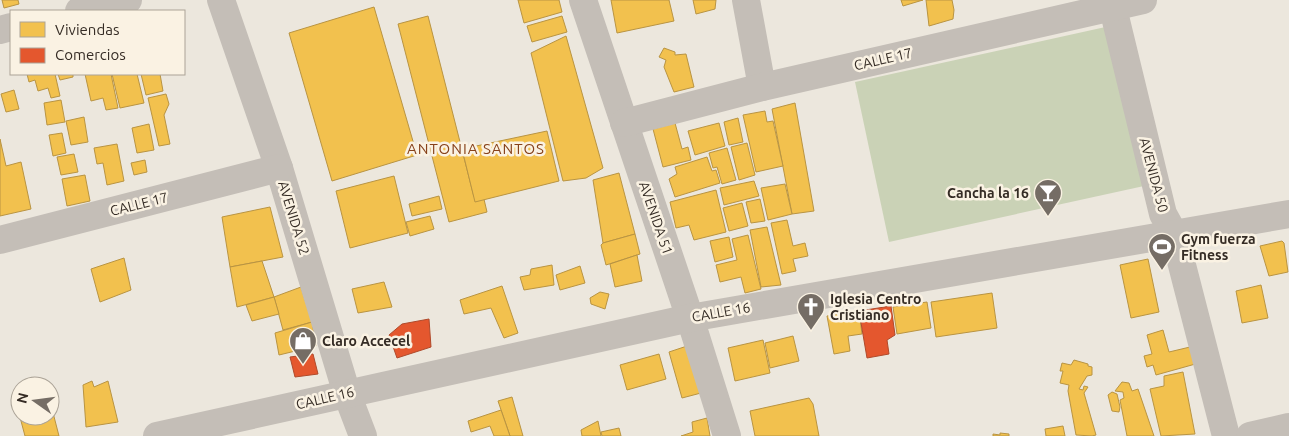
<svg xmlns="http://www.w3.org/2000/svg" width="1289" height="436" font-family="Ubuntu,sans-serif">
  <rect width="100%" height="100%" fill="#ece7dd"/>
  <!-- green -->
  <path fill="#cad2b6" d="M1110,26L1144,186L889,242L855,82Z"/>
  <!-- homes -->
  <g fill="#f2c14e" stroke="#b99442">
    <path d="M2,0H18L19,4L4,8Z"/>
    <path d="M518,0H559L562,12L524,23Z"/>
    <path d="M611,0H669L674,21L617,33Z"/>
    <path d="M693,0H716L715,9L696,14Z"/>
    <path d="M901,0H923L903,6Z"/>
    <path d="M926,0H952L954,10L953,19L929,26Z"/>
    <path d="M374,7L417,155L332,181L289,33Z"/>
    <path d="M428,16L474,197L483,195L487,212L449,222L398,24Z"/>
    <path d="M562,16L567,32L532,42L527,26Z"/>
    <path d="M566,36L603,168L586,178L563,181L531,53Z"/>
    <path d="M664,48L675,52V55L686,54L694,87L674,92L664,67L666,60L659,57Z"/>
    <path d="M27,74H55L60,96L51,98L48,88L38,91L35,80L29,82Z"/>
    <path d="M58,74H73V77L60,80Z"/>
    <path d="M85,74H111L118,108L106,110L103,98L91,101Z"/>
    <path d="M112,74H137L144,103L120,108Z"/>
    <path d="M141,74H160L163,91L146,95Z"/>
    <path d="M14,90L19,109L6,112L1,94Z"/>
    <path d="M166,94L169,104L164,115L170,144L159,146L148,98Z"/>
    <path d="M61,100L65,122L47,125L44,103Z"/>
    <path d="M795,103L814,211L792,214L772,109Z"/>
    <path d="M765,111L767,122L773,121L783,166L756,172L743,115Z"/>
    <path d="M84,117L88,142L71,145L66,121Z"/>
    <path d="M738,118L743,142L729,145L724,122Z"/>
    <path d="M675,123L682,149L688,147L691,160L663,167L653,129Z"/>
    <path d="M719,123L725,146L695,155L688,131Z"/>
    <path d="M149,124L154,150L137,153L132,128Z"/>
    <path d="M547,131L559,181L475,202L462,149Z"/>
    <path d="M62,133L66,153L53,156L49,135Z"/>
    <path d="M0,139L6,166L21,162L31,209L0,216Z"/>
    <path d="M747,143L755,175L739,180L731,147Z"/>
    <path d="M117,144L124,181L107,185L103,163L97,164L94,148Z"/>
    <path d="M727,148L736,180L722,184L717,167L713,168L709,153Z"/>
    <path d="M74,154L78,172L61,175L57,157Z"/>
    <path d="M707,157L712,171L716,170L720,183L675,197L669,179L677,174L675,167Z"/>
    <path d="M145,160L147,172L134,175L131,163Z"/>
    <path d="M619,173L635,234L603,243L593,180Z"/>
    <path d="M85,175L90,201L67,206L62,179Z"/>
    <path d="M394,176L408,233L350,248L336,191Z"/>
    <path d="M754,181L759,196L724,205L720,188Z"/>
    <path d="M785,184L792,214L768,220L761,188Z"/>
    <path d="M716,190L726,232L694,240L689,225L676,228L670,202Z"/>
    <path d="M439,196L442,209L412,216L409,204Z"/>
    <path d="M760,199L765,221L751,223L746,202Z"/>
    <path d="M742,203L748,226L729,231L723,208Z"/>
    <path d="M270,207L283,257L230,267L222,217Z"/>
    <path d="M430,216L434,229L410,236L406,222Z"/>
    <path d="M787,220L793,246L805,243L808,256L793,259L796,271L782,274L771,223Z"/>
    <path d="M767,227L781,285L761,287L750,230Z"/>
    <path d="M635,234L640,254L606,265L601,245L603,243Z"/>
    <path d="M748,235L761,289L745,293L741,277L720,282L716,265L737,260L732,239Z"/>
    <path d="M729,237L733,257L715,262L710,241Z"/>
    <path d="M1282,241L1284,243L1288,272L1269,276L1260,246Z"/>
    <path d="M637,255L642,281L615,287L610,264Z"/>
    <path d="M124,258L131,290L100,302L91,269Z"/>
    <path d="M1148,259L1159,312L1131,318L1120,265Z"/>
    <path d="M262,261L274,297L237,307L230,267Z"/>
    <path d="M552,265L554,285L524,290L520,277L530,275L531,269Z"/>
    <path d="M580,266L585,283L560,290L556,275Z"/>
    <path d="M384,282L392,307L358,313L352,289Z"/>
    <path d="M1261,285L1268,318L1242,323L1236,291Z"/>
    <path d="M502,286L518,333L504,338L491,308L464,314L460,300Z"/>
    <path d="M301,287L312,322L283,330L274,297Z"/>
    <path d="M600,292L609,294L605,309L591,304L590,298Z"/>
    <path d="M992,293L997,328L936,337L931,302Z"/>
    <path d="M274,297L279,314L252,321L246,305Z"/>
    <path d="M927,302L931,328L897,334L893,307Z"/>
    <path d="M859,311L862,334L848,336L850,351L834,354L827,316Z"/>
    <path d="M312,322L316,346L279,355L275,333Z"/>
    <path d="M1163,330L1169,352L1190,347L1199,363L1156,375L1153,365L1147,367L1144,356L1152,354L1147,335Z"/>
    <path d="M793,336L799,361L770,368L765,343Z"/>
    <path d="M763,340L770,373L735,381L728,348Z"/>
    <path d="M687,346L701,393L682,398L669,352Z"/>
    <path d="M659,354L666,379L627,390L620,365Z"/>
    <path d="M1074,360L1088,364V366L1092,367V375L1087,376L1079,389L1083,390L1084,386L1088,387L1084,393L1096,435L1092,436L1076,435L1068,391L1069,385L1060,383L1063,371H1060L1062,363L1071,365Z"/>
    <path d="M1183,372L1195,434L1161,436L1150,389L1164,386V376Z"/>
    <path d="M92,381L94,387L108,381L118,422L86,427L83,385Z"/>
    <path d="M1122,382L1129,383L1132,391L1138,389L1154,436H1127L1120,400L1124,398L1123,392L1115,391Z"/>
    <path d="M1112,392L1117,394L1120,407L1119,412L1112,411L1108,395Z"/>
    <path d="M512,397L523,436H510L498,401Z"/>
    <path d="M809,398L813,404L819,436H755L750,411Z"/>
    <path d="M50,401L59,436H25L17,406H20V416H50Z"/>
    <path d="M501,410L510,436H494L490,426L471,432L468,421Z"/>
    <path d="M707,418L710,436H681L693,432L692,422Z"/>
    <path d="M598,421L601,436H582L581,430Z"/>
    <path d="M1063,426L1065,436H1046L1045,429Z"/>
    <path d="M619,428L621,436H602L601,432Z"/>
    <path d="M1000,433L1009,434V436H993V434L1000,435Z"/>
  </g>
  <!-- shops -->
  <g fill="#e4572e" stroke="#b04a2b">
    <path d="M891,306L895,335L887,340L889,354L867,358L859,311Z"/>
    <path d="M429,319L431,347L397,358L389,335L402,324Z"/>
    <path d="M313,354L318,374L295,377L290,357Z"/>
  </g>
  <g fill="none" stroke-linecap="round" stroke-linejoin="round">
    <!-- minor -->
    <g stroke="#c4beb7" stroke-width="28">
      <path d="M221,0L279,168L347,394L363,436"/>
      <path d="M583,0L690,318L727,436"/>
      <path d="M746,0L762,87"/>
      <path d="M1111,0L1163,214L1174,234L1226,436"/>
      <path d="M79,11L128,0"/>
      <path d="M0,30L11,27"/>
      <path d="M624,123L762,87L1143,0"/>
      <path d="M0,240L279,168"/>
      <path d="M157,436L690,318L1289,214"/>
      <path d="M1250,436L1289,427"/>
    </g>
  </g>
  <!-- icons -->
  <defs>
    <symbol id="bar-pin" viewBox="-11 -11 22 30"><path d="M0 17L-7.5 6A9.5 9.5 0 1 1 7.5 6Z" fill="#756d65" stroke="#faf2e3"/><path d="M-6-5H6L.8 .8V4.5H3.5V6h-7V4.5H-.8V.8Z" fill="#fff"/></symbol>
    <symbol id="stadium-pin" viewBox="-11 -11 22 30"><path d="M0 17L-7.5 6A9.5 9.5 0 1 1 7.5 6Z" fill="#756d65" stroke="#faf2e3"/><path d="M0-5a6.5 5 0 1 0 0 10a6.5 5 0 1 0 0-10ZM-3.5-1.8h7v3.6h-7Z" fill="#fff"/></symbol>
    <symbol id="church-pin" viewBox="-11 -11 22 30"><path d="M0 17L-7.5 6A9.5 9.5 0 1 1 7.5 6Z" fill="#756d65" stroke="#faf2e3"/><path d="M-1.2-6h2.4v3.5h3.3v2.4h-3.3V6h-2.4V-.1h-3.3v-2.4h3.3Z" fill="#fff"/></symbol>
    <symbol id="shop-pin" viewBox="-11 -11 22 30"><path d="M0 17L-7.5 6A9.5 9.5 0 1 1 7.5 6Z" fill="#756d65" stroke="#faf2e3"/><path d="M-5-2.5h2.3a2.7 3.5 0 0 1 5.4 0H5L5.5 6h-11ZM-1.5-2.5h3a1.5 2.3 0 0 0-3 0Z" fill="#fff"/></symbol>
  </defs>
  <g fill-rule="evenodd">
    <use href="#bar-pin" x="1032" y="177" width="32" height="43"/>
    <use href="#stadium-pin" x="1146" y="231" width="32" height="43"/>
    <use href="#church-pin" x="795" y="291" width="32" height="43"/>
    <use href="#shop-pin" x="287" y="325" width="32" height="43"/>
  </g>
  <g text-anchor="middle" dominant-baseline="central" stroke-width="5" stroke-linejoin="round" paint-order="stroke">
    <!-- street labels -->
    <g font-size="14" fill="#352c25" stroke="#faf2e3">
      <text transform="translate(883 59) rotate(-13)">CALLE 17</text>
      <text transform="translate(1154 175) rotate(75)">AVENIDA 50</text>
      <text transform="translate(139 204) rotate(-14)">CALLE 17</text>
      <text transform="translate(294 218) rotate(73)">AVENIDA 52</text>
      <text transform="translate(656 218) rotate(71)">AVENIDA 51</text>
      <text transform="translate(721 312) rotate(-10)">CALLE 16</text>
      <text transform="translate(325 398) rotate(-13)">CALLE 16</text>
    </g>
    <!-- poi labels -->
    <g font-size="14" font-weight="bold" fill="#352c25" stroke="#faf2e3" text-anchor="start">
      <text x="1029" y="193" text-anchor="end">Cancha la 16</text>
      <text x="1181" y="239">Gym fuerza<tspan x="1181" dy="16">Fitness</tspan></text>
      <text x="830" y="299">Iglesia Centro<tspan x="830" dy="16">Cristiano</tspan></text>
      <text x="322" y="341">Claro Accecel</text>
    </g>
    <!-- neighbourhood labels -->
    <g font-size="15" letter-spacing="1" fill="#87421b" stroke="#faf2e3">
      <text x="476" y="148">ANTONIA SANTOS</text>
    </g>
  </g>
  <!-- legend -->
  <rect x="10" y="10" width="175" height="65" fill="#faf2e3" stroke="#aba397"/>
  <rect x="20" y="22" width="25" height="15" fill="#f2c14e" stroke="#aba397"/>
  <text x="55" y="35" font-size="15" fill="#352c25">Viviendas</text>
  <rect x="20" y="48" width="25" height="15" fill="#e4572e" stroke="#aba397"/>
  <text x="55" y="60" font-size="15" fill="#352c25">Comercios</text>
  <!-- north arrow -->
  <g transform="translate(35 401) rotate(284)"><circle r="24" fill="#faf2e3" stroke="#aba397"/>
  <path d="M0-4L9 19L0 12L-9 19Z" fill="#756d65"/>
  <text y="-8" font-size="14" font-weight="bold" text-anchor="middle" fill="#352c25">N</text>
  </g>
</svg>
